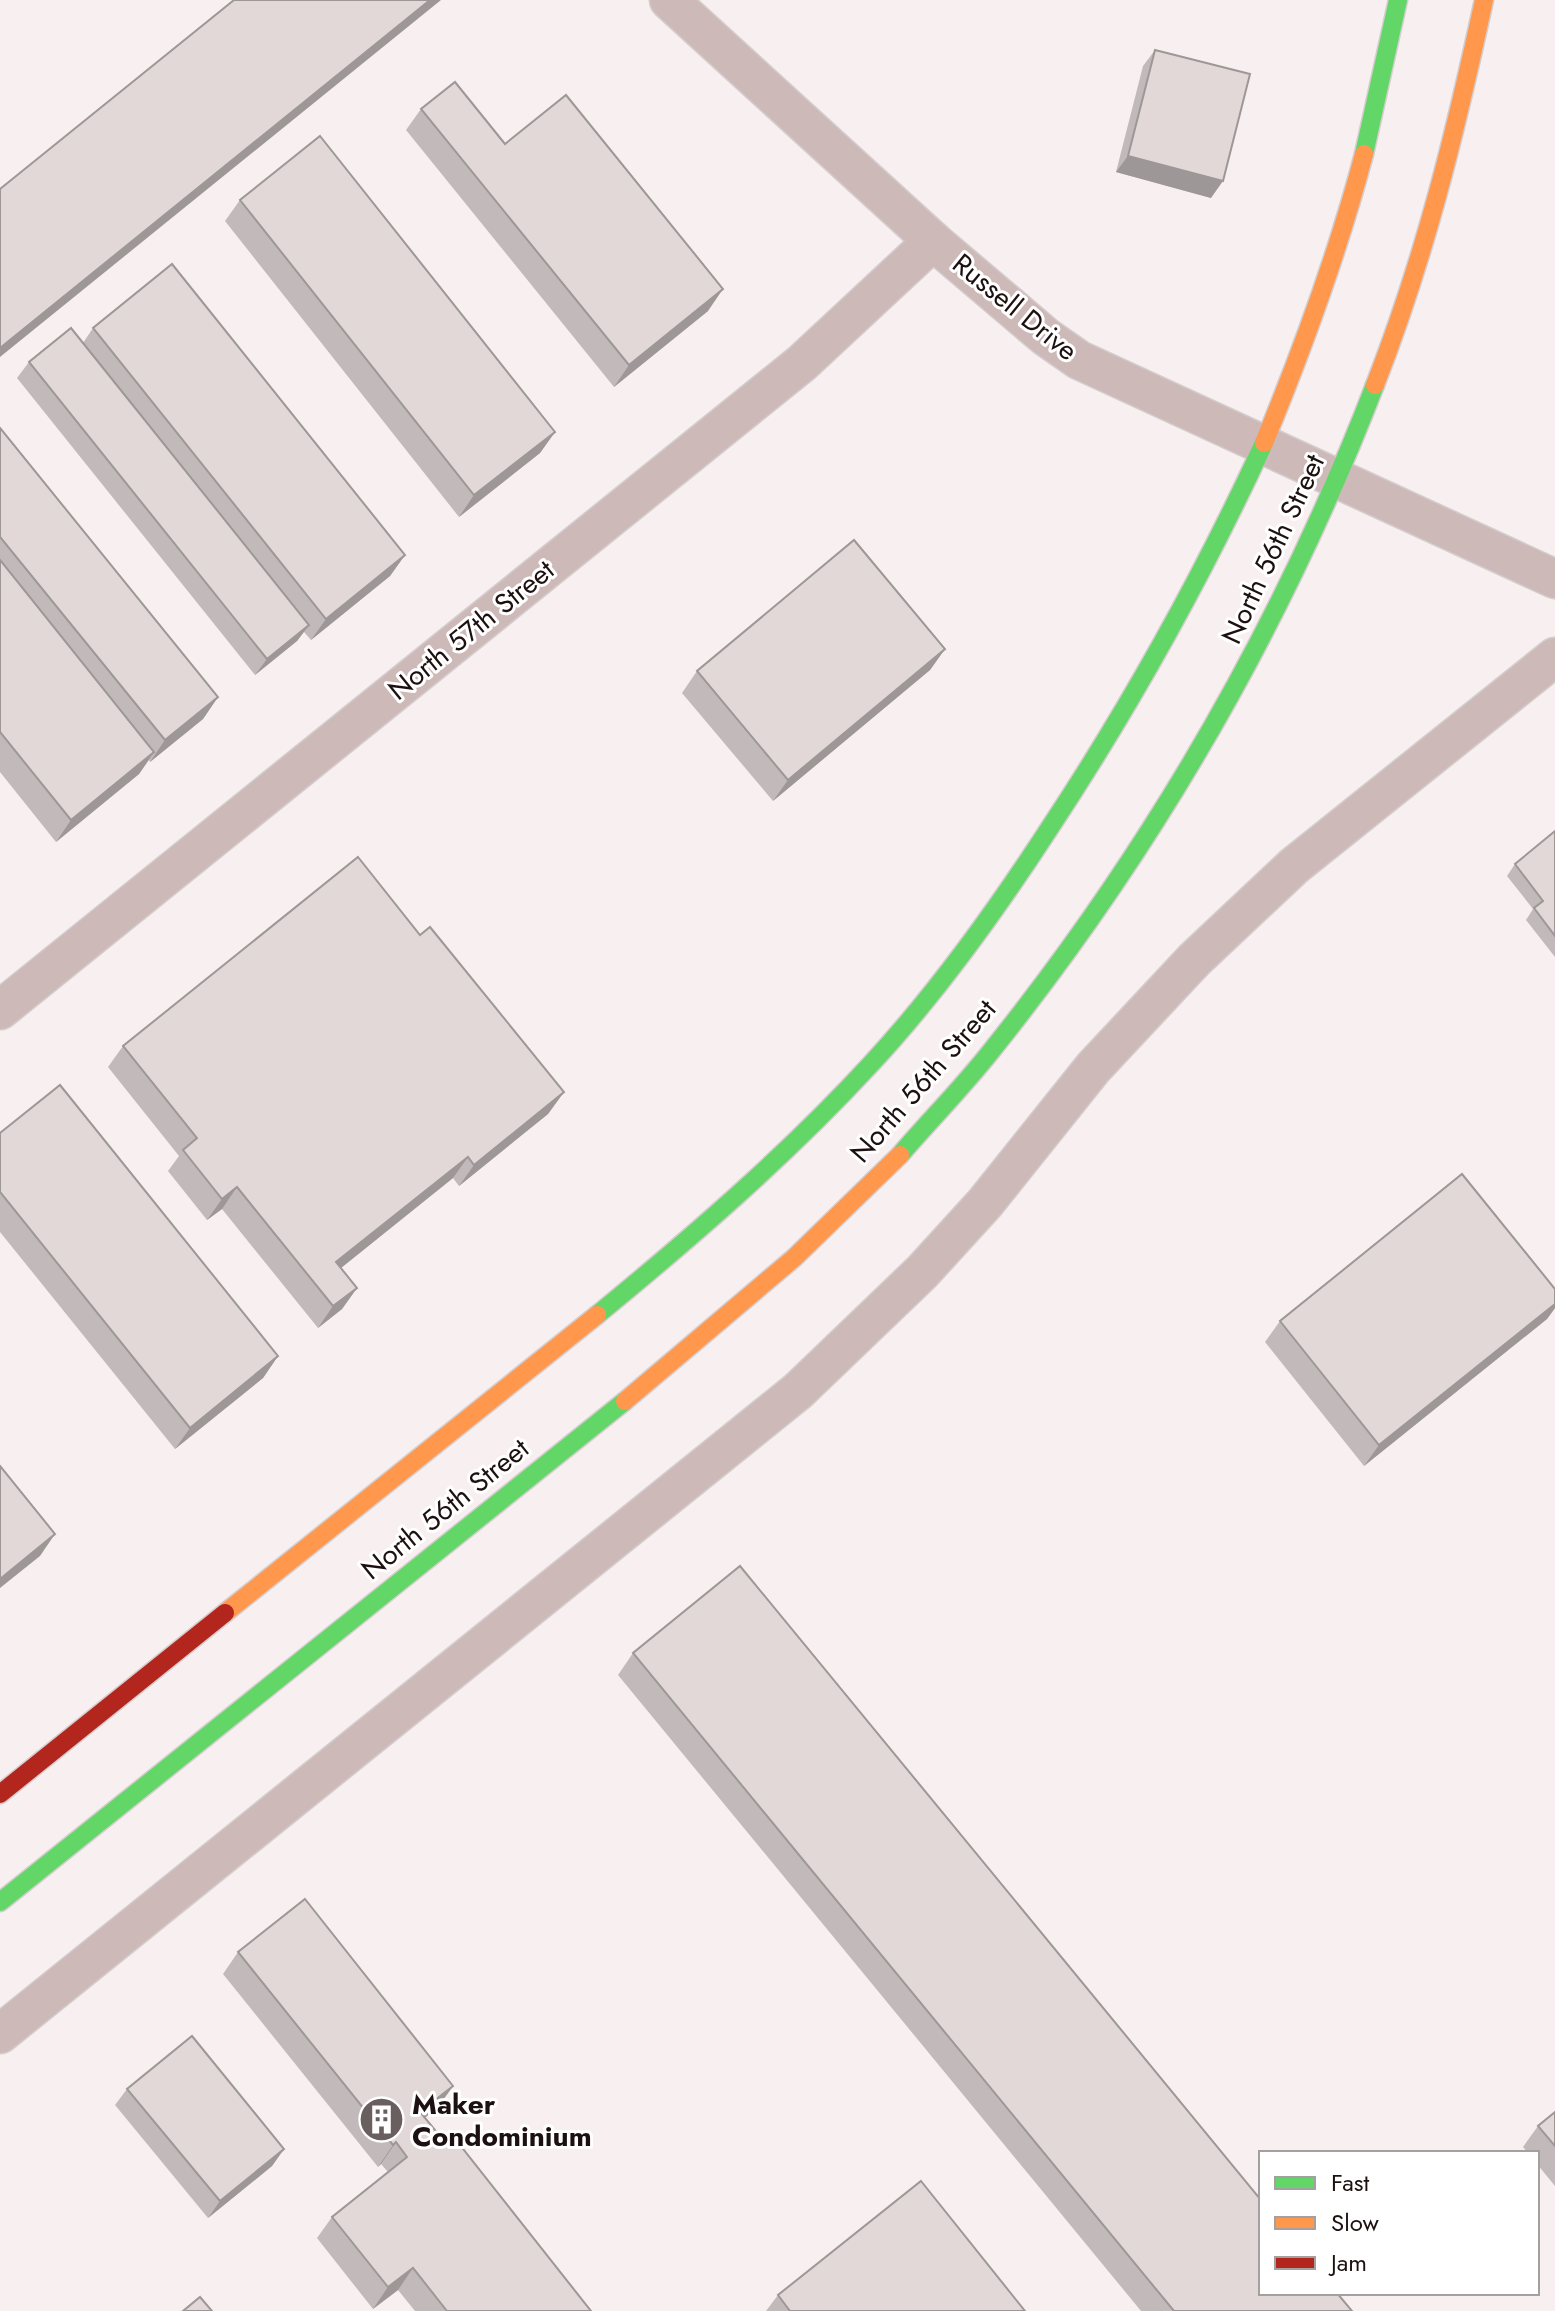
<svg xmlns="http://www.w3.org/2000/svg" width="1555" height="2311" font-family="Jost,sans-serif">
  <rect width="100%" height="100%" fill="#f8f0f0"/>
  <g fill="none" stroke-linecap="round" stroke-linejoin="round">
    <defs>
      <g id="street">
        <path d="M669,0L933,241L1046,337L1079,360L1555,579"/>
        <path d="M0,1010L802,363L933,241"/>
        <path d="M0,2034L798,1391L922,1272L985,1203L1093,1068L1194,960L1294,866L1555,657"/>
      </g>
      <g id="fast">
        <path d="M1364,154L1398,0"/>
        <path d="M900,1155C930,1120 963,1087 992,1050C1153,849 1282,626 1375,385"/>
        <path d="M597,1315C692,1237 786,1156 870,1065C937,993 995,912 1049,829C1131,705 1202,577 1264,443"/>
        <path d="M0,1902L625,1401"/>
      </g>
      <g id="slow">
        <path d="M1375,385C1425,257 1455,134 1484,0"/>
        <path d="M1264,443C1303,348 1338,253 1364,154"/>
        <path d="M625,1401L794,1258L900,1155"/>
        <path d="M225,1613L597,1315"/>
      </g>
      <path id="jam" d="M0,1794L225,1613"/>
    </defs>
    <!-- street casing -->
    <use href="#street" stroke="#d4cdcd" stroke-width="41"/>
    <!-- fast casing -->
    <use href="#fast" stroke="#d4cdcd" stroke-width="21"/>
    <!-- slow casing -->
    <use href="#slow" stroke="#d4cdcd" stroke-width="21"/>
    <!-- jam casing -->
    <use href="#jam" stroke="#d4cdcd" stroke-width="21"/>
    <!-- street -->
    <use href="#street" stroke="#ceb9b9" stroke-width="38"/>
    <!-- fast -->
    <use href="#fast" stroke="#63d668" stroke-width="18"/>
    <!-- slow -->
    <use href="#slow" stroke="#ff974d" stroke-width="18"/>
    <!-- jam -->
    <use href="#jam" stroke="#b3261e" stroke-width="18"/>
  </g>
  <!-- wall -->
  <g fill="#c2baba">
    <path d="M1155,50L1211,198L1116,172L1143,66Z"/>
    <path d="M421,109L505,144L708,311L614,387L406,130Z"/>
    <path d="M240,200L555,432L540,453L459,517L225,221Z"/>
    <path d="M93,328L405,555L390,576L311,640L304,632L297,641L255,675L17,378L29,362L83,343Z"/>
    <path d="M0,428L218,697L203,719L150,762L149,760L139,774L56,842L0,772Z"/>
    <path d="M945,649L930,670L773,801L682,693L697,671Z"/>
    <path d="M1555,831V957L1526,920L1533,909L1507,876L1515,864Z"/>
    <path d="M420,935L564,1092L548,1114L459,1186L453,1178L341,1268L357,1288L342,1309L318,1328L222,1209L207,1220L168,1171L179,1156L108,1067L123,1046Z"/>
    <path d="M0,1133L278,1356L263,1378L175,1449L0,1232Z"/>
    <path d="M1555,1289V1308L1547,1319L1364,1466L1265,1342L1280,1321Z"/>
    <path d="M633,1653L1352,2311H1141L618,1675Z"/>
    <path d="M238,1952L453,2086L438,2107L425,2118L591,2311H415L398,2290L373,2309L317,2238L332,2217L388,2172L381,2164L378,2167L223,1974Z"/>
    <path d="M127,2089L284,2149L272,2166L208,2218L115,2105Z"/>
    <path d="M1555,2112V2186L1537,2164V2153H1528L1523,2147L1538,2126Z"/>
    <path d="M778,2295L1025,2311H766Z"/>
  </g>
  <!-- shaded-wall -->
  <g fill="#9e9797">
    <path d="M430,0H441L0,357V348Z"/>
    <path d="M1128,156L1223,181L1211,198L1116,172Z"/>
    <path d="M723,289L708,311L614,387L629,365Z"/>
    <path d="M555,432L540,453L459,517L474,495Z"/>
    <path d="M405,555L390,576L311,640L326,619Z"/>
    <path d="M309,625L297,641L255,675L267,659Z"/>
    <path d="M945,649L930,670L773,801L788,780Z"/>
    <path d="M218,697L203,719L150,762L165,740Z"/>
    <path d="M154,752L139,774L56,842L71,820Z"/>
    <path d="M564,1092L548,1114L459,1186L474,1165Z"/>
    <path d="M468,1157L453,1178L321,1284L336,1262Z"/>
    <path d="M237,1187L222,1209L207,1220L222,1199Z"/>
    <path d="M357,1288L342,1309L318,1328L333,1306Z"/>
    <path d="M1555,1304V1308L1547,1319L1364,1466L1379,1445Z"/>
    <path d="M278,1356L263,1378L175,1449L190,1428Z"/>
    <path d="M55,1534L40,1556L0,1588V1579Z"/>
    <path d="M453,2086L438,2107L405,2133L420,2112Z"/>
    <path d="M396,2142L381,2164L378,2167L393,2145Z"/>
    <path d="M284,2149L272,2166L208,2218L220,2201Z"/>
    <path d="M413,2268L398,2290L373,2309L388,2287Z"/>
  </g>
  <!-- building -->
  <g fill="#e2d8d8" stroke="#9e9797" stroke-width="2">
    <path d="M234,0H430L0,348V189Z"/>
    <path d="M1155,50L1250,74L1223,181L1128,156Z"/>
    <path d="M455,82L505,144L566,95L723,289L629,365L421,109Z"/>
    <path d="M320,136L555,432L474,495L240,200Z"/>
    <path d="M172,264L405,555L326,619L93,328Z"/>
    <path d="M71,328L309,625L267,659L29,362Z"/>
    <path d="M0,428L218,697L165,740L0,537Z"/>
    <path d="M854,540L945,649L788,780L697,671Z"/>
    <path d="M0,560L154,752L71,820L0,732Z"/>
    <path d="M1555,831V936L1534,908L1543,901L1515,864Z"/>
    <path d="M358,857L420,935L430,927L564,1092L474,1165L468,1157L336,1262L357,1288L333,1306L237,1187L222,1199L183,1150L197,1138L123,1046Z"/>
    <path d="M60,1085L278,1356L190,1428L0,1192V1133Z"/>
    <path d="M1462,1174L1555,1289V1304L1379,1445L1280,1321Z"/>
    <path d="M0,1466L55,1534L0,1579Z"/>
    <path d="M740,1566L1261,2200V2293H1337L1352,2311H1174L633,1653Z"/>
    <path d="M305,1899L453,2086L420,2112L444,2141L452,2135L591,2311H447L413,2268L388,2287L332,2217L407,2157L396,2142L393,2145L238,1952Z"/>
    <path d="M192,2036L284,2149L220,2201L127,2089Z"/>
    <path d="M1555,2112V2146L1538,2126Z"/>
    <path d="M921,2181L1025,2311H790L778,2295Z"/>
    <path d="M200,2297L212,2311H183Z"/>
  </g>
  <!-- icons -->
  <defs>
    <symbol id="building-disc" viewBox="-11 -11 22 22"><circle r="9.5" fill="#695f5e" stroke="#fff"/><path d="M-4-6H4V6H1V3H-1V6H-4ZM-2.5-4.3h1.7v1.8h-1.7ZM.8-4.3h1.7v1.8H.8ZM-2.5-1h1.7V.8h-1.7ZM.8-1h1.7V.8H.8Z" fill="#fff"/></symbol>
  </defs>
  <g fill-rule="evenodd">
    <use href="#building-disc" x="356" y="2094" width="51" height="51"/>
  </g>
  <g text-anchor="middle" dominant-baseline="central" stroke-width="6" stroke-linejoin="round" paint-order="stroke">
    <!-- street labels -->
    <g font-size="28" fill="#1c1110" stroke="#fff">
      <text transform="translate(1015 307) rotate(39)">Russell Drive</text>
      <text transform="translate(1273 549) rotate(-65)">North 56th Street</text>
      <text transform="translate(471 630) rotate(-39)">North 57th Street</text>
      <text transform="translate(923 1081) rotate(-49)">North 56th Street</text>
      <text transform="translate(445 1509) rotate(-39)">North 56th Street</text>
    </g>
    <!-- poi labels -->
    <g font-size="28" font-weight="bold" fill="#1c1110" stroke="#fff" text-anchor="start">
      <text x="412" y="2104">Maker<tspan x="412" dy="32">Condominium</tspan></text>
    </g>
  </g>
  <!-- legend -->
  <rect x="1259" y="2151" width="280" height="144" fill="#ffffff" stroke="#a4a09f" stroke-width="2"/>
  <rect x="1275" y="2177" width="40" height="12" fill="#63d668" stroke="#a4a09f" stroke-width="2"/>
  <text x="1331" y="2191" font-size="24" fill="#1c1110">Fast</text>
  <rect x="1275" y="2217" width="40" height="12" fill="#ff974d" stroke="#a4a09f" stroke-width="2"/>
  <text x="1331" y="2231" font-size="24" fill="#1c1110">Slow</text>
  <rect x="1275" y="2257" width="40" height="12" fill="#b3261e" stroke="#a4a09f" stroke-width="2"/>
  <text x="1331" y="2271" font-size="24" fill="#1c1110">Jam</text>
</svg>
